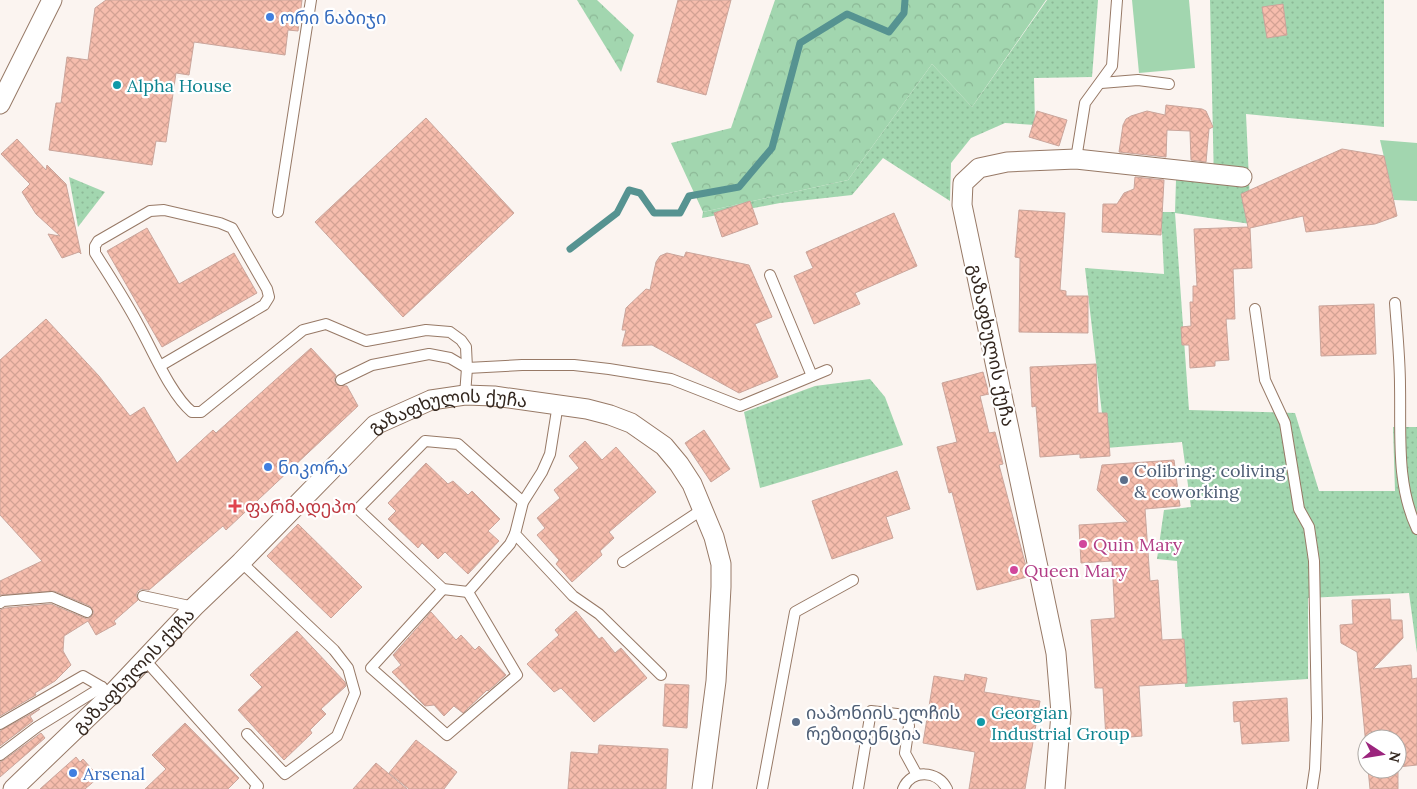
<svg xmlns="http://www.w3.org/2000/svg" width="1417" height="789" font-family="Lora,'Noto Sans Georgian',serif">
  <defs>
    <pattern id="grass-dots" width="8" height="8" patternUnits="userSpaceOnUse" patternTransform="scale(1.25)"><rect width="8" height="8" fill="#a2d6af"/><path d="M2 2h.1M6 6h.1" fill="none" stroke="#8cb896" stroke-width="1.8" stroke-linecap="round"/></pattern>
    <pattern id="forest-crowns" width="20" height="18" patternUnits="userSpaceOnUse" patternTransform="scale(1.25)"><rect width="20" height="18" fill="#a2d6af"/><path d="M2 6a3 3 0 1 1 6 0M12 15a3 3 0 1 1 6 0" fill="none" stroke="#8cb896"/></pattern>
    <pattern id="building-cross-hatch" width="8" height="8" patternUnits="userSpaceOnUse" patternTransform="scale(1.25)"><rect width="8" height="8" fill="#f6bdad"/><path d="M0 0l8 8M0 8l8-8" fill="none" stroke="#d3a294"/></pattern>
  </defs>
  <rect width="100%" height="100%" fill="#fbf4f0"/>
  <!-- grass -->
  <g fill="url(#grass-dots)">
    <path d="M1047,0H1098L1092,77L1034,78L1035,125L1005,123L971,138L951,163L950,201L883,158L852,195L780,203L702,218L703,212L848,180L932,64L972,107Z"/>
    <path d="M1210,0H1384V127L1246,114L1251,224L1175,213L1189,410L1295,413L1319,491H1395L1393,427H1417V653L1409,593L1308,598V679L1185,687L1177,561L1157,559L1164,510L1191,507L1182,442L1106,448L1085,268L1164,274L1161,212H1175L1176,180L1214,183Z"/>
    <path d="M69,177L105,192L78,227Z"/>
    <path d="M870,379L885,397L903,445L760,488L744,412L815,386Z"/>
  </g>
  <!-- forest -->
  <g fill="url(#forest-crowns)">
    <path d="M577,0H597L634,35L621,72Z"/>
    <path d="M775,0H1046L972,107L932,64L848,180L703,212L671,143L731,128Z"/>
  </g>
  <!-- pitch -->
  <g fill="#a2d6af">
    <path d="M1132,0H1189L1195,68L1139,73Z"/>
    <path d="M1380,140L1417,143V201L1394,200Z"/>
  </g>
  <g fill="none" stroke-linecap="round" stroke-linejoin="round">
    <!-- stream -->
    <path stroke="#569391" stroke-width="7" d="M570,249L617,213L629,190L640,193L654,213H680L689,196L739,187L772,148L800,43L847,14L889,32L904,13L905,0"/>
  </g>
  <!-- building -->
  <g fill="url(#building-cross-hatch)" stroke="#caa59b">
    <path d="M106,0H302L298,31L288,30L285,55L194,42L189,75L176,73L166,142L156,141L152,165L49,150L56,103H61L67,57L88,60L95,8Z"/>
    <path d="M678,0H731L706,95L657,82Z"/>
    <path d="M1283,4L1287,35L1267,38L1262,7Z"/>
    <path d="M1166,105L1202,109L1206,111L1213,127L1209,129L1206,162L1191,160L1190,131L1167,130L1166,157L1119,152L1123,125L1126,119L1131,116L1147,111L1165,115Z"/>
    <path d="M1037,111L1067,120L1059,146L1029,137Z"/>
    <path d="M426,118L514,213L403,317L315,222Z"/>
    <path d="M17,139L46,170L47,165L66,184L81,254L79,252L62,258L48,234L60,236L36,214L22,192L30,184L1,154Z"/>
    <path d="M1342,149L1384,156L1397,216L1375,224L1306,232L1303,216L1250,228L1252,268L1233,269L1235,319H1226L1229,360L1215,361V366L1190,368L1189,345H1182L1181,327L1191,326L1190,302H1193V286H1197L1194,229L1248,227L1241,194Z"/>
    <path d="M1135,177L1164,180L1161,235L1102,232L1103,204H1117L1124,193L1134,189Z"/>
    <path d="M750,201L758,224L722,237L714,213Z"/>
    <path d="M1019,210L1065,213L1060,290L1066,291V296H1088V333L1019,332L1020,258L1015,257Z"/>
    <path d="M894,213L917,266L855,293L860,304L814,324L794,276L813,268L806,252Z"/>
    <path d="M147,228L179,284L234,253L257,293L162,347L107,251Z"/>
    <path d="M686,252L749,265L772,317L755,324L778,377L739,393L652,345L622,346L626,330H622L626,308L646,289L650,290L656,262L660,256L667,253L684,257Z"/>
    <path d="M1374,304L1376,354L1321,356L1319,306Z"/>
    <path d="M46,319L99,376L130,416L144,407L177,463L213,430L216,433L311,348L336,375L334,380L337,385L347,386L358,406L226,530L223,526L149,590L141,589L138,591L136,595L138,600L114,621L116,624L96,635L88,621L64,636L63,651L71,665L55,681L35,693L36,695L0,716V610L5,608L51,604L87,619L91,617L94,612L90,606L54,591L0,595V581L42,561L0,515V360Z"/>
    <path d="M1096,364L1098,413H1107L1110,456L1080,458V454L1040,457L1036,406L1032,407L1030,367Z"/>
    <path d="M983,372L989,394L980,396L989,433L995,432L1003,464L999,465L1027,570H1025L1027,577L977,590L952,492L949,493L937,447L957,442L942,383Z"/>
    <path d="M704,430L730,469L711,482L685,443Z"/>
    <path d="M585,441L602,460L616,447L656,492L609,532L614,538L600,551L602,555L572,582L556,564L559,560L537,535L545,528L537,518L560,498L554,490L579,468L569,456Z"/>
    <path d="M1174,460L1180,506L1145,509L1150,581L1158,580L1162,640L1184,639L1187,683L1139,686L1142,736L1106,739L1103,688H1095L1091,620L1115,618L1112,561L1081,563L1079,525L1128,522L1097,490L1102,465Z"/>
    <path d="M426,463L448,484L453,481L468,495L472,491L500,519L488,531L499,541L468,574L445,552L438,559L422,543L418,548L388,519L396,511L388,503Z"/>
    <path d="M897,471L910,509L886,517L893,538L832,559L812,501Z"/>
    <path d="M298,524L362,587L331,618L267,556Z"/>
    <path d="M1390,599L1391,620H1402L1403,638L1373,669L1411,665L1412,679L1417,678V765L1398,767V789H1370L1368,769H1397V739H1367V756L1357,652L1341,643L1340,625L1353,624L1352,600Z"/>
    <path d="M576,611L599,639L602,637L615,653L621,648L647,678L594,722L561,688L554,692L527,664L559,635L555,630Z"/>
    <path d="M431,612L456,640L461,635L475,650L479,646L506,675L488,691L487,690L463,713L454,706L444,716L434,705L425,706L392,672L401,665L393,655Z"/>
    <path d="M297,631L345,682L346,686L321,709L326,714L310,730L312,733L284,760L238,710L262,687L250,675Z"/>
    <path d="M965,674L987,678L984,692L1040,701L1025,789H969L975,752L923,743L934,676L964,681Z"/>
    <path d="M665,684L689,685L687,728L663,726Z"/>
    <path d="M1287,698L1289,741L1242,744L1240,721L1234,722L1233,702Z"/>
    <path d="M40,709L30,716L33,721L0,746V731Z"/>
    <path d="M185,723L239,778L228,789H145L166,769L152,755Z"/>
    <path d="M41,733L45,738L0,777V762L4,760Z"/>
    <path d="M416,740L457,772L444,789H409L389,773Z"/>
    <path d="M599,745L668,749L666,789H568L571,752L598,754Z"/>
    <path d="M76,757L80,762L83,759L99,777L85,789H40Z"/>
    <path d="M376,763L407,789H353Z"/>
  </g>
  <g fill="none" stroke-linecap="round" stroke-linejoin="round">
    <defs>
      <g id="lane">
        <path d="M1101,83L1138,80L1169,84"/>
        <path d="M1076,159L1085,103L1112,66L1117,0"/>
        <path d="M278,212L311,0"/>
        <path d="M770,275L812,376"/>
        <path d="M1395,303C1397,330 1400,359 1400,386C1401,435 1396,484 1417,529"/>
        <path d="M1255,309L1265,380L1285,423L1299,509L1309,527L1314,561L1317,718L1315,769L1312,789"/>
        <path d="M160,366L264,305L269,297L267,289L232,228L220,223L164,210L150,211L98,241L95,246V253C110,277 126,301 139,326C153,351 171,395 192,412H201L303,330L326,324L366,341L426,330L450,332L461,340L466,347L467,368L465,395"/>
        <path d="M341,380L372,365L429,354L450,358L467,368L522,365H574L609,369L671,379L740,406L827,370"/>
        <path d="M558,404L550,454L542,472L523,502L515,534L573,596L599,614L661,675"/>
        <path d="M241,562L334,650L348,668L355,693L337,736L285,774L247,734"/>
        <path d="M623,562L703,509"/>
        <path d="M443,589L371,668L447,735L517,675L468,592L510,544L515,534"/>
        <path d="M468,592L443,589L358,509L425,441L458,444L523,502"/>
        <path d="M143,596L194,607"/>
        <path d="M0,603L3,601L52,597L87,612"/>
        <path d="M145,660L258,786L255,789"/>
        <path d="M0,724L83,676L102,687"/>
        <path d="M0,755L37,727L102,687L109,697"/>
        <path d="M762,789L795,612L853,580"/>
        <path d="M858,789L871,711L897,714L907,717L909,726L905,753L917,775"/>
        <path d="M903,789C911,769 938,770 947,789"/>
      </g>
      <g id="street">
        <path d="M0,104L52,0"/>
        <path id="s1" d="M13,789L109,697L194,607L241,562L375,425L431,400L465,395L494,396L587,409L610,415L631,423L664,446L679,464L692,484L714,537L721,564V587L716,681L702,789"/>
        <path d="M1055,789L1061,713L1056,653L962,205L963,183L979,168L1007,162L1076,159L1242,177"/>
      </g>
    </defs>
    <!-- lane casing -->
    <use href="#lane" stroke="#977966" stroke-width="12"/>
    <!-- street casing -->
    <use href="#street" stroke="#977966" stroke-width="21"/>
    <!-- lane -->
    <use href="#lane" stroke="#fff" stroke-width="10"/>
    <!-- street -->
    <use href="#street" stroke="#fff" stroke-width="19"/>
  </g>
  <!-- markers -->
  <g fill="#3f7fe0" stroke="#fff" stroke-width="2">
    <circle cx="270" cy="17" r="5"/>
    <circle cx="268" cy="467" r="5"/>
    <circle cx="73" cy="773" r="5"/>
  </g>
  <g fill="#0f9aa8" stroke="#fff" stroke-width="2">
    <circle cx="117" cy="85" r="5"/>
    <circle cx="981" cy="722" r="5"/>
  </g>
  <g fill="#5c6f8a" stroke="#fff" stroke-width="2">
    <circle cx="1124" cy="480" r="5"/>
    <circle cx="796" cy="722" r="5"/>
  </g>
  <path fill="#e0444e" stroke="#fff" stroke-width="2" d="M232.5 498.5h5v5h5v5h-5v5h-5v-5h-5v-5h5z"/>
  <g fill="#d1479c" stroke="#fff" stroke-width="2">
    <circle cx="1083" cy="544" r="5"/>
    <circle cx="1014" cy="570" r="5"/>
  </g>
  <g text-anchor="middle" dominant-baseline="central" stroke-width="4.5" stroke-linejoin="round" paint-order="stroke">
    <!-- shop labels -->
    <g font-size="18" fill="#366cbe" stroke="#fff" text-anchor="start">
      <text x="280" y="17">ორი ნაბიჯი</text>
      <text x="278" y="467">ნიკორა</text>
      <text x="83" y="773">Arsenal</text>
    </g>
    <!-- culture labels -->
    <g font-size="18" fill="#0d838f" stroke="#fff" text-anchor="start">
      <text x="127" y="85">Alpha House</text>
      <text x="991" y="712">Georgian<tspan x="991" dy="21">Industrial Group</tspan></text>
    </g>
    <!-- street labels -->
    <g font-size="18" fill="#33271f" stroke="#fff">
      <text transform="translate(992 345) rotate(78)">გაზაფხულის ქუჩა</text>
      <text stroke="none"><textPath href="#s1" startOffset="589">გაზაფხულის ქუჩა</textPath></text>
      <text stroke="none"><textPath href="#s1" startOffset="169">გაზაფხულის ქუჩა</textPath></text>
    </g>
    <!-- service labels -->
    <g font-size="18" fill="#4e5e75" stroke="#fff" text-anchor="start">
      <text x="1134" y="470">Colibring: coliving<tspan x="1134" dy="21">&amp; coworking</tspan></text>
      <text x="806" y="712">იაპონიის ელჩის<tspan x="806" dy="21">რეზიდენცია</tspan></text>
    </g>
    <!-- health labels -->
    <g font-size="18" fill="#be3a42" stroke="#fff" text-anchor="start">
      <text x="245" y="506">ფარმადეპო</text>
    </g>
    <!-- hotel labels -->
    <g font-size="18" fill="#b23c85" stroke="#fff" text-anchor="start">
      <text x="1093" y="544">Quin Mary</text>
      <text x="1024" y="570">Queen Mary</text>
    </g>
  </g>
  <!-- north arrow -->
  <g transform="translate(1382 754) rotate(102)"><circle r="24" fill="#ffffff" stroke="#ada9a5"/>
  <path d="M0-4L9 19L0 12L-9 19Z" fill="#9b247d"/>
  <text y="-8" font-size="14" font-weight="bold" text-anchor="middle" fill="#33271f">N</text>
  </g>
</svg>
